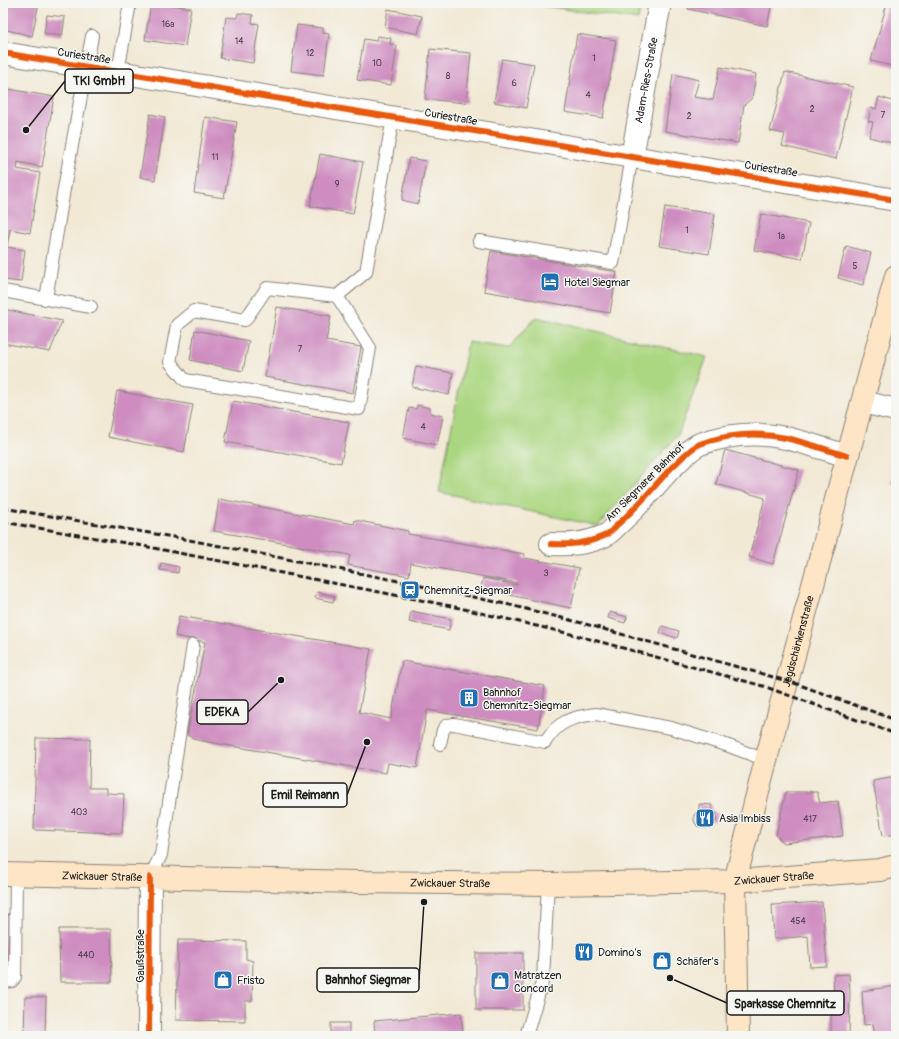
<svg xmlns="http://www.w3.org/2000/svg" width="899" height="1039" font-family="Pangolin,sans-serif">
  <rect width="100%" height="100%" fill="#f6f6f2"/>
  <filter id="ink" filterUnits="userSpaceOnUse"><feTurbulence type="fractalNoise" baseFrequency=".025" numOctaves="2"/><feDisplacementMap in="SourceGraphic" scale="8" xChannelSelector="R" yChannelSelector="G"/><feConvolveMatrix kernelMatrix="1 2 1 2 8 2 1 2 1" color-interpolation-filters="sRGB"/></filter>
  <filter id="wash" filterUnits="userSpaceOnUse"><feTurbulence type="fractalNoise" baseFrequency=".012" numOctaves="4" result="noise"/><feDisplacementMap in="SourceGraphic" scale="16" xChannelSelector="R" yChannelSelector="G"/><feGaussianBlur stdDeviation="0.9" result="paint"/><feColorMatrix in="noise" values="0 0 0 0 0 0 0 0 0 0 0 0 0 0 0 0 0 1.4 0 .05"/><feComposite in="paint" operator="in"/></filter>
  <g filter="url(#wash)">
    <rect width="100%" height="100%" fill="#f2e9d5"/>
    <!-- green -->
    <g fill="#acd782" stroke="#647a4f">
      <path d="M523,3H641L638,20Z"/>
      <path d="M536,317L707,357L678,435L598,526L439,492L468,342L509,348Z"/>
    </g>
    <g id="blocks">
      <!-- building -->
      <g fill="#ce8cc0">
        <path d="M3,3H39L32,36L3,29Z"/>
        <path d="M151,3H158L191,8L185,46L145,40Z"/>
        <path d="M690,3H772L767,26L688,9Z"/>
        <path d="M887,3H896V67L871,61Z"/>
        <path d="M388,9L422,16L418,34L385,27Z"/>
        <path d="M238,13L253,15L252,23L259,24L253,63L220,58L226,17L237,18Z"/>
        <path d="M47,15L65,17L62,36L44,33Z"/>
        <path d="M297,25L323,28V33L329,34L324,75L291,71Z"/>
        <path d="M577,34L616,40L603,118L565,112Z"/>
        <path d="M377,36L391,38L390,44L397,46L391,85L357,80L364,39L376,41Z"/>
        <path d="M430,49L471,53L466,103L425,99Z"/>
        <path d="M502,59L534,64L526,108L494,102Z"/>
        <path d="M720,67L756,74L752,98L744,105L738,143L665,131L673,74L699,80L694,97L713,100Z"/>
        <path d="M785,72L853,87L836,159L782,146L785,134L770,131Z"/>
        <path d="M3,88L54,97L42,167L18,162L17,169L40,173L30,233L10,229L7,247L25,250L21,282L3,280Z"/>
        <path d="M879,97L896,102V144L869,137L873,122L868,121L871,108L876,109Z"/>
        <path d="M150,114L165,117L155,180L140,177Z"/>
        <path d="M205,117L237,122L224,198L194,193Z"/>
        <path d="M320,154L363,162L353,214L310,206Z"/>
        <path d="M409,158L426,161L418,204L402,200Z"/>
        <path d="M665,207L715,214L709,254L659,246Z"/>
        <path d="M761,214L809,223L802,259L754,250Z"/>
        <path d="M846,246L871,253L863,285L838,278Z"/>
        <path d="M491,251L617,272L610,313L484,291Z"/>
        <path d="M277,307L331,316L326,341L361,347L353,393L265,377Z"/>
        <path d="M3,309L62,321L50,352L3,343Z"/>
        <path d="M195,330L249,341L243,371L190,360Z"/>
        <path d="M416,366L453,373L449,395L412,387Z"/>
        <path d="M117,391L193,405L184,452L108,437Z"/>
        <path d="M233,401L349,422L341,463L225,442Z"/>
        <path d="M417,405L430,408V413L443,416L437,445L403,438L409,408L416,409Z"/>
        <path d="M725,450L799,470L773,564L749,557L765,498L716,484Z"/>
        <path d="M896,466V485L891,483Z"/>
        <path d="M219,499L354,524L355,520L408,531V534L525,554L524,558L579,568L571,608L481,589L483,578L517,585V583L411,563L409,576L348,565L350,555L214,531Z"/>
        <path d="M161,563L179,567L178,573L160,570Z"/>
        <path d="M317,592L335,596L333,602L315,598Z"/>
        <path d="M411,611L451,619L449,630L409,622Z"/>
        <path d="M610,612L627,617L625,623L608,618Z"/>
        <path d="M179,616L371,649L359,712L391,719L402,661L545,686L538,729L427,710L417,768L388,763L386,773L197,740L187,735L205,642L175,636Z"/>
        <path d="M662,626L679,631L677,638L660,633Z"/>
        <path d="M36,738L90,739L89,788H106V793L124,794L122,833L34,830Z"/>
        <path d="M896,777V834L883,836L873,781Z"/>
        <path d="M786,792H817L820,803L838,801L843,836L784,843L776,835Z"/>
        <path d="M699,804L712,805L711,812L717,813L716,822H710L703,827L697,826L694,821V815L699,810Z"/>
        <path d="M822,902L827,966L810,967L808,936L774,939L772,905Z"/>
        <path d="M3,914H9V916H11V961H3Z"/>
        <path d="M59,929H111L112,982H60Z"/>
        <path d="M178,940L246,941V959L253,961L252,1001H245V1021L176,1020Z"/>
        <rect x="476" y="953" width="47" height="57"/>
        <path d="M849,974L850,993L849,1036H831V993H834L833,975Z"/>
        <path d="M896,986V1036H875L873,1024L864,1025L862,991Z"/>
        <path d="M25,997H46L45,1036H24Z"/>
        <path d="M461,1013L463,1036H375L374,1021Z"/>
        <rect x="331" y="1023" width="18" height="13"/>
      </g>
    </g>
  </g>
  <g filter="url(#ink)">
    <use href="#blocks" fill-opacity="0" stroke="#878278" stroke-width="1"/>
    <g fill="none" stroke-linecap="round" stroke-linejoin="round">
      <defs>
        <g id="service">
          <path d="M118,72L130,3"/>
          <path d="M479,241L613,263L632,157"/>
          <path d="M3,291L91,307"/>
          <path d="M337,296L370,348L359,409L185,380L170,362L177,325L194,311L245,320L267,288L337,296L366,272L393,117"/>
          <path d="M46,299L64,189L92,36"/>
          <path d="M440,744L443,730L447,725L454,724L545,742C558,721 572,717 596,714L671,728L726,745L766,760"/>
          <path d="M150,877L161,855L193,645"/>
          <path d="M3,982L12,981L15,977L16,874"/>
          <path d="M526,1036L543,979L548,884"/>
        </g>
        <g id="minor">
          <path d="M3,53L632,157L896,200"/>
          <path id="s1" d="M632,157L660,3"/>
          <path d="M863,402L896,410"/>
          <path d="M551,544C570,545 586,544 604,536C609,534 614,528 618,524C638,507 654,486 672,467C680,460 690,448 700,444C727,434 758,432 786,438C807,443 827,450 847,456"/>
          <path d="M149,1036L150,877"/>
        </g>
        <g id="secondary">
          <path id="s2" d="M3,874L357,882L548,884L735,881L880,870L896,866"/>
          <path id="s3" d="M738,1036L735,881L766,760L896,276"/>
        </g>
      </defs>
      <!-- service casing -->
      <use href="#service" stroke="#878278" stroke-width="14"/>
      <!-- minor casing -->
      <use href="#minor" stroke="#878278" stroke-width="24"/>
      <!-- secondary casing -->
      <use href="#secondary" stroke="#878278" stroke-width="24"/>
      <!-- service -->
      <use href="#service" stroke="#fff" stroke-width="12"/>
      <!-- minor -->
      <use href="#minor" stroke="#fff" stroke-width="22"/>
      <!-- secondary -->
      <use href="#secondary" stroke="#fde5c5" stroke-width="22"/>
      <!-- rail -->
      <g stroke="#1c1c1c" stroke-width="3" stroke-dasharray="6 3" stroke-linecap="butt">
        <path d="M3,508L179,538L384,578L510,605L582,623L766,675L797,684L896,720"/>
        <path d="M3,522L143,546L451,606L575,635L763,686L896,734"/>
      </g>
      <defs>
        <g id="cycleway">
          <path d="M3,53L632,157L896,200"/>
          <path d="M551,544C570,545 586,544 604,536C609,534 614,528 618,524C638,507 654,486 672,467C680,460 690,448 700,444C727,434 758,432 786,438C807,443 827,450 847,456"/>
          <path d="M149,1036L150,877"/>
        </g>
      </defs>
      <!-- cycleway casing -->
      <use href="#cycleway" stroke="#f6f6f2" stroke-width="8"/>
      <!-- cycleway -->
      <use href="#cycleway" stroke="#e8590c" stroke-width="6"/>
    </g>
  </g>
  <!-- icons -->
  <defs>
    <symbol id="hotel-square" viewBox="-11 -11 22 22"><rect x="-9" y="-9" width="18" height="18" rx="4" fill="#1f6fb2" stroke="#f6f6f2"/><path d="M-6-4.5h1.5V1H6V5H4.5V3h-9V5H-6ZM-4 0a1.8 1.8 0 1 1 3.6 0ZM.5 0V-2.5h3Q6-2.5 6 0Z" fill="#fff"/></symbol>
    <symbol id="station-square" viewBox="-11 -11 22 22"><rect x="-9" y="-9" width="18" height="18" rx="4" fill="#1f6fb2" stroke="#f6f6f2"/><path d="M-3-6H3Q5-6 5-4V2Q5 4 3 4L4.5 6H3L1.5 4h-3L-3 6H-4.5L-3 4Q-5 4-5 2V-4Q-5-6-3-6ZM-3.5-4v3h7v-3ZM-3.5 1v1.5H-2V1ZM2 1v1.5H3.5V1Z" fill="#fff"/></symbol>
    <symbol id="building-square" viewBox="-11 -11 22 22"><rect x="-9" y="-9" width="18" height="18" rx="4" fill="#1f6fb2" stroke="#f6f6f2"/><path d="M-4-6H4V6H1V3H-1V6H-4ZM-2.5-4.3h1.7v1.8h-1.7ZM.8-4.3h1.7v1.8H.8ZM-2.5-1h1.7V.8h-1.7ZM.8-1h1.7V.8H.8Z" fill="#fff"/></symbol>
    <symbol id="restaurant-square" viewBox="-11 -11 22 22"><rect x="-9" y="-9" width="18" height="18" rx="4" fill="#1f6fb2" stroke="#f6f6f2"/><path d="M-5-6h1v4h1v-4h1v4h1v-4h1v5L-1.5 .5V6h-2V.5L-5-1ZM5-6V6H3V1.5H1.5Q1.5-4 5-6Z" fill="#fff"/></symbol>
    <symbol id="shop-square" viewBox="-11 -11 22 22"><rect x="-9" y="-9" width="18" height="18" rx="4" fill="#1f6fb2" stroke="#f6f6f2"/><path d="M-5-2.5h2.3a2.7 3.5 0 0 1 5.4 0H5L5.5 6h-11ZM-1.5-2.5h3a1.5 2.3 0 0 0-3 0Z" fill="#fff"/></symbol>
  </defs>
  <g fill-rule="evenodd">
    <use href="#hotel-square" x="539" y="271" width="22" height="22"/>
    <use href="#station-square" x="399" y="579" width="22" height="22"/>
    <use href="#building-square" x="458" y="687" width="22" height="22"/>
    <use href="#restaurant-square" x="694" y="807" width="22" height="22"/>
    <use href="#restaurant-square" x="573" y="941" width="22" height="22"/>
    <use href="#shop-square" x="651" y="950" width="22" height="22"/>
    <use href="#shop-square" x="212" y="969" width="22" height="22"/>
    <use href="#shop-square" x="489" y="970" width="22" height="22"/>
  </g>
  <g text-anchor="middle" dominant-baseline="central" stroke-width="3" stroke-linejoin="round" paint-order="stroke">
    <!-- number labels -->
    <g font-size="9" fill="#483845">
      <text x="168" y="24">16a</text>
      <text x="239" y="41">14</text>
      <text x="310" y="53">12</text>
      <text x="594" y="58">1</text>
      <text x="377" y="63">10</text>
      <text x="448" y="76">8</text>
      <text x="514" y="83">6</text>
      <text x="588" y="95">4</text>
      <text x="812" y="109">2</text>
      <text x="883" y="115">7</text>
      <text x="689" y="116">2</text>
      <text x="215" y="157">11</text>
      <text x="337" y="184">9</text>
      <text x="687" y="230">1</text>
      <text x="781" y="236">1a</text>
      <text x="855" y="266">5</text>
      <text x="300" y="349">7</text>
      <text x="423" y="427">4</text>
      <text x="546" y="573">3</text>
      <text x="79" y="812">403</text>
      <text x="810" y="819">417</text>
      <text x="798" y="921">454</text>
      <text x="86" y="955">440</text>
    </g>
    <!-- street labels -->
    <g font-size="11" fill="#1c1c1c" stroke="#f6f6f2">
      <text transform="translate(84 56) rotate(9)">Curiestraße</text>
      <text stroke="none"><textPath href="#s1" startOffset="78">Adam-Ries-Straße</textPath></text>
      <text transform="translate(451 117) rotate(10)">Curiestraße</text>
      <text transform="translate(771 169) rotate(9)">Curiestraße</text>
      <text transform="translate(645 482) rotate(-45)">Am Siegmarer Bahnhof</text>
      <text stroke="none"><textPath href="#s3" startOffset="403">Jagdschänkenstraße</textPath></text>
      <text stroke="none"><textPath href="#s2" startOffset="99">Zwickauer Straße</textPath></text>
      <text stroke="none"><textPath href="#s2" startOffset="771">Zwickauer Straße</textPath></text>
      <text stroke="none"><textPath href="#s2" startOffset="447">Zwickauer Straße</textPath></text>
      <text transform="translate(140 956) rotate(-90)">Gaußstraße</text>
    </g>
    <!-- poi labels -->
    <g font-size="11" fill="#1c1c1c" stroke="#f6f6f2" text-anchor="start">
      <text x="564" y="282">Hotel Siegmar</text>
      <text x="424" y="590">Chemnitz-Siegmar</text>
      <text x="483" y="692">Bahnhof<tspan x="483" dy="13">Chemnitz-Siegmar</tspan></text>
      <text x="719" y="818">Asia Imbiss</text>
      <text x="598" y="952">Domino's</text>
      <text x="676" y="961">Schäfer's</text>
      <text x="514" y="975">Matratzen<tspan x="514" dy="13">Concord</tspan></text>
      <text x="237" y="980">Fristo</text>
    </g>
  </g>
  <!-- callouts -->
  <path fill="none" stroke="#1c1c1c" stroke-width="1.5" d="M26 130L65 81M281 680L248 712M367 742L347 795M424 902L419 980M670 978L727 1003"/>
  <g fill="#1c1c1c" stroke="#f6f6f2" stroke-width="1.5">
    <circle cx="26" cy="130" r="4"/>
    <circle cx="281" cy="680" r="4"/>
    <circle cx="367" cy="742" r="4"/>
    <circle cx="424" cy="902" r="4"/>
    <circle cx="670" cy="978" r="4"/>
  </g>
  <g fill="#f6f6f2" stroke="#1c1c1c" stroke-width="1.5">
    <rect x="65" y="69" width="68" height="24" rx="4"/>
    <rect x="197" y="700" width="51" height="24" rx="4"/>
    <rect x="263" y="783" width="84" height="24" rx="4"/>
    <rect x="317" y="968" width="102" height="24" rx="4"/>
    <rect x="727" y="991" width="117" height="24" rx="4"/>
  </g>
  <g font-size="12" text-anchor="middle" font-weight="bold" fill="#1c1c1c">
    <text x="99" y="85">TKI GmbH</text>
    <text x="222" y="716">EDEKA</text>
    <text x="305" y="799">Emil Reimann</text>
    <text x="368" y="984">Bahnhof Siegmar</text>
    <text x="785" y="1008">Sparkasse Chemnitz</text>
  </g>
  <!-- margin -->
  <rect width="899" height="1039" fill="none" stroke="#f6f6f2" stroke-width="16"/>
</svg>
